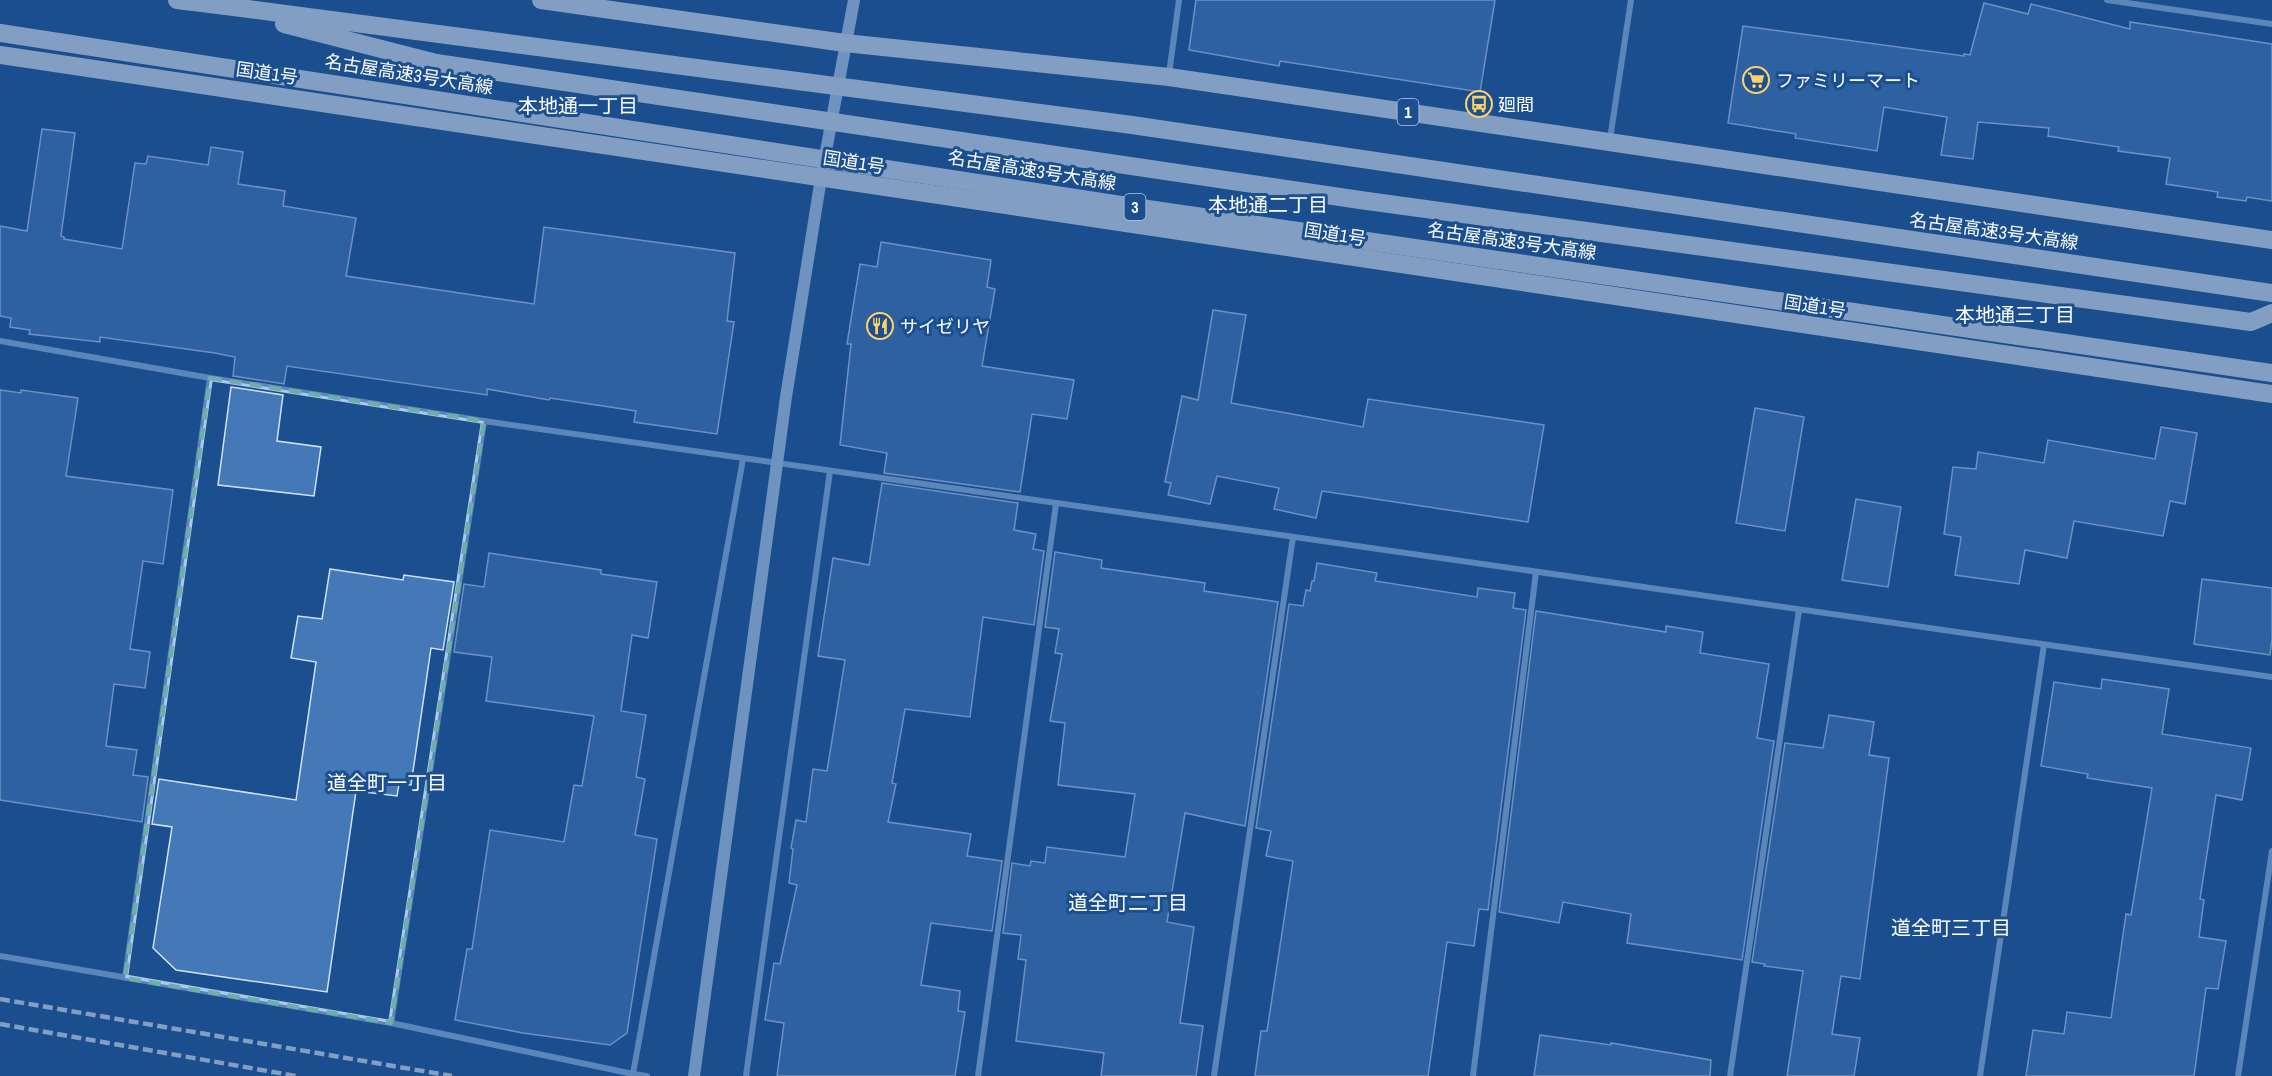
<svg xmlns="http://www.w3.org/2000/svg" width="2272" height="1076" font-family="'Archivo Narrow','Noto Sans JP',sans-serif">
  <rect width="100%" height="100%" fill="#1b4f8f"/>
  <!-- building -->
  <g fill="#4478b7" stroke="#cfe3fa" stroke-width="1.5">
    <path d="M1196,0H1495L1480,92L1280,61L1279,66L1189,50Z"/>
    <path d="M1984,3L2028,14L2031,4L2130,29V22L2272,44V201L2247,197L2246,201L2217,197L2218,192L2166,184L2170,158L2118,151L2119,147L2048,136L2049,128L1978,122L1973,159L1941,155L1947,117L1884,107L1877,151L1795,138L1796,134L1728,123L1743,26L1964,56V54L1970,55Z"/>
    <path d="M42,129L75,133L61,236L64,237V239L122,249L135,163L146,164L148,156L208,165L211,147L243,152L238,184L285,191L283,206L356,218L346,276L534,304L544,227L735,253L727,321L734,322L717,434L634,422L636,411L550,398L549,400L487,389V395L287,366L284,384L233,376L235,357L215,353L100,337V342L29,334L30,330L10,327L11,318L0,316V226L27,231Z"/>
    <path d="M881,242L991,260L987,287L995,289L982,366L1074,380L1067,419L1032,414L1020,492L884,473L887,453L840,445L851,344H847L860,264L877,267Z"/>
    <path d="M1213,310L1246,315L1231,403L1363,427L1368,399L1544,425L1528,522L1322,491L1316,518L1274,509L1279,488L1217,476L1210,504L1168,495L1171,483L1165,482L1182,396L1198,400Z"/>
    <path d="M231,387L283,395L277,441L321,447L314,496L218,485Z"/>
    <path d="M0,390L21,393V390L78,398L66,476L173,490L163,564L143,561L130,649L150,652L145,688L114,684L106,746L137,750L133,775L148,777L142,822L0,800Z"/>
    <path d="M1755,408L1804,417L1785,531L1736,523Z"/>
    <path d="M2161,427L2197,433L2185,504L2170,501L2163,536L2074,521L2067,558L2025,550L2019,584L1955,575L1961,537L1944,534L1953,467L1976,469L1978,452L2044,463L2048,440L2155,459Z"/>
    <path d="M882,483L1018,503L1014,530L1036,534L1033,549L1044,551L1034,625L983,617L970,717L905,709L892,783L896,784L888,822L971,834L967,856L1002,861L992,931L931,923L921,985L960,991L958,1011L965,1012L955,1076H777L784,1023L765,1020L774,963L780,964L797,885L789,883L793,849L791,848L796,820L806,822L813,769L827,771L845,660L818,656L833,558L869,565Z"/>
    <path d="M1856,499L1901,507L1888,587L1842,580Z"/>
    <path d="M1055,552L1102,560L1101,568L1205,583L1204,591L1278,602L1245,826L1185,813L1167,922L1194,927L1180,1023L1203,1026L1196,1076H1101L1104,1053L1016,1041L1026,960L1018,959L1021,935L1003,933L1012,863L1030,866L1031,861L1045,863L1047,847L1125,857L1135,794L1058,785L1065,723L1050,721L1062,654L1055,653L1059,629L1045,627Z"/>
    <path d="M489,553L601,570V574L657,582L648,638L632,635L621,711L646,715L636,777L645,779L635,835L657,839L627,1033L610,1045L523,1033L455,1020L467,949H472L490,830L564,842L574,785L582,786L594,716L486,701L492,657L454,652L464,584L484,587Z"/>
    <path d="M1317,563L1377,573L1375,581L1477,597L1478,588L1515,593L1513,608L1526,610L1488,910L1479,909L1474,946L1447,942L1428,1076H1255L1261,1031H1267L1293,861L1266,856L1271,831L1256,828L1289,604L1303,606L1306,590L1310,591L1312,581H1314Z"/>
    <path d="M330,569L403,580L404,575L454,582L443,650L431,648L411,785L399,784L397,796L356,791L327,992L176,970L153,948L172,827L152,824L159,779L296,800L316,662L291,658L298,616L322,619Z"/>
    <path d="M2202,579L2272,588V638L2270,655L2194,644Z"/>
    <path d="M1536,611L1666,632V626L1703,632L1700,653L1769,664L1757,738L1774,741L1742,960L1627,943L1631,914L1563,902L1559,923L1499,912Z"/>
    <path d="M2102,679L2169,689L2162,734L2251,748L2242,800L2216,795L2200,899L2204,900L2199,937L2226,941L2218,989L2206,988L2194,1076H2026L2033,1030L2064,1034L2067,1012L2111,1018L2126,914L2131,915L2152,788L2087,778L2088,774L2041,766L2054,682L2101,689Z"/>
    <path d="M1829,715L1874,722L1869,755L1889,758L1860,979L1841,976L1832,1034L1860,1038L1854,1076H1787L1803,971L1764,966L1765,964L1752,962L1785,743L1823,748Z"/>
    <path d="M1540,1035L1611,1045V1043L1711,1060L1710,1076H1534Z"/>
  </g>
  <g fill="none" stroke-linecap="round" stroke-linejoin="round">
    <!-- street -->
    <g stroke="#a9c9ee" stroke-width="6">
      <path d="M2107,0L2272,24"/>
      <path d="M1169,74L1179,0"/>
      <path d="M1610,139L1631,0"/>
      <path d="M0,341L210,378L484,421L2272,677"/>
      <path d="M0,956L391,1023L633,1074L743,459"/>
      <path d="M125,978L210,378"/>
      <path d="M391,1023L484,421"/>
      <path d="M633,1074L647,1076"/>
      <path d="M746,1076L830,471"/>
      <path d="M978,1076L1056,504"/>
      <path d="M1214,1076L1293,537"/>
      <path d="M1473,1076L1536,572"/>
      <path d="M1730,1076L1799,610"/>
      <path d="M1980,1076L2044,645"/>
      <path d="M2238,1076L2272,851"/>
    </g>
    <!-- secondary -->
    <path stroke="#d6e6fa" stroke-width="12" d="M694,1076L786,397L821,178L854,0"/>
    <!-- highway -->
    <g stroke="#fff" stroke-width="18">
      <path d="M177,0L210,4"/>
      <path d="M541,0L845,43L1169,77L2272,240"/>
      <path d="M0,55L2272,394"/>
      <path d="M1360,200L2251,322L2272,313"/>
    </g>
    <!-- rail -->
    <g stroke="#fff" stroke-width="4.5" stroke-dasharray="10 4.5" stroke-linecap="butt">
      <path d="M0,999L452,1076"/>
      <path d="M0,1024L296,1076"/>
    </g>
    <!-- highway-bridge -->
    <g stroke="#fff" stroke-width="18">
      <path d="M210,4L1132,125L2272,293"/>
      <path d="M284,24L436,63L1360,200"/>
      <path d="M0,33L1134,207L2272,373"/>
    </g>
  </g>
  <!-- marked area -->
  <path d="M0 0H2272V1076H0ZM210,378L484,421L391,1023L125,978Z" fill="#1b4f8f" fill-opacity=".55" fill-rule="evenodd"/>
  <path fill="none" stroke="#6fada8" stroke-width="4.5" stroke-dasharray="12 8" stroke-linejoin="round" d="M210,378L484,421L391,1023L125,978Z"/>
  <!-- icons -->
  <defs>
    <symbol id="supermarket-ring" viewBox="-11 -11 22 22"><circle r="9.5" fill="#1b4f8f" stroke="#ffd166" stroke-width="1.5"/><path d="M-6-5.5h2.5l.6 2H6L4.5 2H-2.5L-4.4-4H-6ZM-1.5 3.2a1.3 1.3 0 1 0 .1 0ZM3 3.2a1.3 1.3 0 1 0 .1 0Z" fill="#ffd166"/></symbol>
    <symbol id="bus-ring" viewBox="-11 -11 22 22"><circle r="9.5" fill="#1b4f8f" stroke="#ffd166" stroke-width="1.5"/><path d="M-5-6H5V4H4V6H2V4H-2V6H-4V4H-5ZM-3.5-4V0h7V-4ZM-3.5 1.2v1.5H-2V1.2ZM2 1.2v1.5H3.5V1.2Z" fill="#ffd166"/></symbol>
    <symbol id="restaurant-ring" viewBox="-11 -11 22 22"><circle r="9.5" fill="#1b4f8f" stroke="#ffd166" stroke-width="1.5"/><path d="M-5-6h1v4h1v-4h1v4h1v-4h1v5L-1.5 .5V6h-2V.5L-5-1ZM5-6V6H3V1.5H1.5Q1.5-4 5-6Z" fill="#ffd166"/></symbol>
  </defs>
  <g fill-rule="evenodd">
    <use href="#supermarket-ring" x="1741" y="65" width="30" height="30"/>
    <use href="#bus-ring" x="1464" y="89" width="30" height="30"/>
    <use href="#restaurant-ring" x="865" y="311" width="30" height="30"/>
  </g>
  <g text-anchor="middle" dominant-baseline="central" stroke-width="6" stroke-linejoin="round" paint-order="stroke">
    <!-- shield labels -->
    <g fill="#1b4f8f" stroke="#bbcadd" stroke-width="1.5">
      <rect x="1397.5" y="99" width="21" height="26" rx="4.5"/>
      <rect x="1124.5" y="194" width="21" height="26" rx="4.5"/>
    </g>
    <g font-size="16" font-weight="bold" fill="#fff">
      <text x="1408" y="112">1</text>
      <text x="1135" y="207">3</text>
    </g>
    <!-- street labels -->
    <g font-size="18" fill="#fff" stroke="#1b4f8f">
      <text transform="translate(267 73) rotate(8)">国道1号</text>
      <text transform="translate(409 74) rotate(9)">名古屋高速3号大高線</text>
      <text transform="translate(854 162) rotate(9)">国道1号</text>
      <text transform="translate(1032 170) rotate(9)">名古屋高速3号大高線</text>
      <text transform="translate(1994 231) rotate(8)">名古屋高速3号大高線</text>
      <text transform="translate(1335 234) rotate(9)">国道1号</text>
      <text transform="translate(1512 241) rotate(8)">名古屋高速3号大高線</text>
      <text transform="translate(1815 306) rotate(9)">国道1号</text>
    </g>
    <!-- poi labels -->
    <g font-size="18" fill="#fff" stroke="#1b4f8f" text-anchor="start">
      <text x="1776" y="80">ファミリーマート</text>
      <text x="1498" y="104">廻間</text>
      <text x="900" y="326">サイゼリヤ</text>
    </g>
    <!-- neighbourhood labels -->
    <g font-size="20" fill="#fff" stroke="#1b4f8f">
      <text x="578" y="105">本地通一丁目</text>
      <text x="1268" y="204">本地通二丁目</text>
      <text x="2015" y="314">本地通三丁目</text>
      <text x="387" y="782">道全町一丁目</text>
      <text x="1128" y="902">道全町二丁目</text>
      <text x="1951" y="927">道全町三丁目</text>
    </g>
  </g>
</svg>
